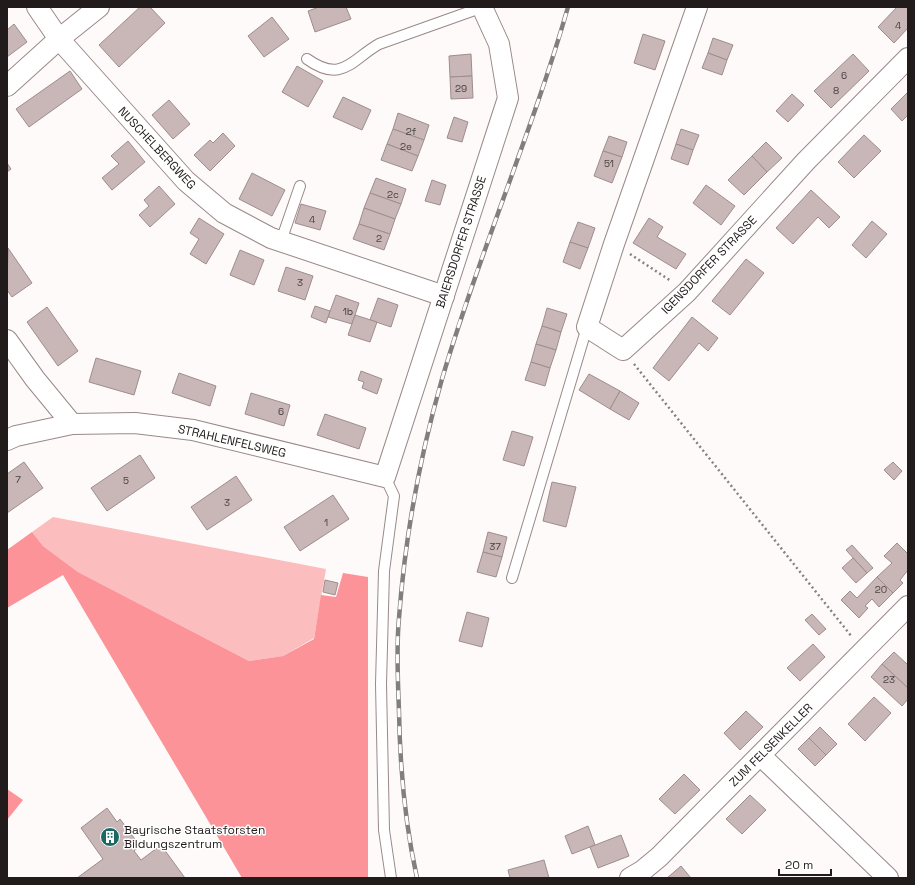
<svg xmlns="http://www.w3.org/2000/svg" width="915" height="885" font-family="'Space Grotesk',sans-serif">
  <rect width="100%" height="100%" fill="#fdfaf9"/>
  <!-- green -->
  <path fill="#fbbdbd" d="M53,517L326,569L314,638L283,656L249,661L78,572L43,546L32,532Z"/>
  <!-- forest -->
  <g fill="#fc9398">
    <path d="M32,532L43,546L78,572L249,661L283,656L314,639L321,595L336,597L343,573L368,577V878H242L63,575L7,608V550Z"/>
    <path d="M7,789L23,800L7,820Z"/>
  </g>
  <!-- building -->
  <g fill="#c9b7b7" stroke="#9e8d8d">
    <path d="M140,7H150L165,23L119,67L99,45Z"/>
    <path d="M319,7H346L351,19L315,32L308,11Z"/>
    <path d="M897,7H908V28L894,43L878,27Z"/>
    <path d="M272,17L289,39L264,57L248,36Z"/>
    <path d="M14,24L27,42L7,57V30Z"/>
    <path d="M643,34L665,41L655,70L634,63Z"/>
    <path d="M713,38L733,45L727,60L708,53Z"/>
    <path d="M708,53L727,60L722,75L702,68Z"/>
    <path d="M471,54L472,76L450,77L449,56Z"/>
    <path d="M853,54L869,71L831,108L814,91Z"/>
    <path d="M297,66L323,81L308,107L282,92Z"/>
    <path d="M70,71L82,89L29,127L16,109Z"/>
    <path d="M472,76L473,98L451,99L450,77Z"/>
    <path d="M908,92V115L902,121L891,109Z"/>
    <path d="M792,94L804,105L788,122L776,111Z"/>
    <path d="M343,97L371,110L362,130L333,117Z"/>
    <path d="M169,100L190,124L173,139L152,115Z"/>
    <path d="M398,113L429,125L424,140L393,129Z"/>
    <path d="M454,117L468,122L462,142L447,138Z"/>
    <path d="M393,129L424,140L418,156L387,144Z"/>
    <path d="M681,129L699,135L693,150L676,144Z"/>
    <path d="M223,133L235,146L210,171L194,155L210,140L213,143Z"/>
    <path d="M864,135L881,151L854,178L838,162Z"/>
    <path d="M609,136L627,142L622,157L603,151Z"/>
    <path d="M128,141L145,162L112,190L102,178L119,164L111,156Z"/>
    <path d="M766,142L782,158L767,172L752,156Z"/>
    <path d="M387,144L418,156L412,171L381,160Z"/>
    <path d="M676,144L693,150L688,165L671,159Z"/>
    <path d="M603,151L622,157L612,183L594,176Z"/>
    <path d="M752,156L767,172L744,195L728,180Z"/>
    <path d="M7,163L11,169L7,172Z"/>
    <path d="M252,173L285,190L272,216L239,199Z"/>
    <path d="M376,178L406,189L401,204L370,193Z"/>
    <path d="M432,180L446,185L440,205L425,201Z"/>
    <path d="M706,185L735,206L721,225L693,203Z"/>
    <path d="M159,186L175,204L150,227L139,215L149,206L144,200Z"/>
    <path d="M811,190L840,217L829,228L818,217L793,244L776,228Z"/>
    <path d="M370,193L401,204L395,219L364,208Z"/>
    <path d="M301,204L326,211L320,230L295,223Z"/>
    <path d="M364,208L395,219L390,234L359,224Z"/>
    <path d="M199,218L224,234L206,264L190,254L199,239L190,233Z"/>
    <path d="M649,218L663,227L657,237L686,254L676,269L633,243Z"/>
    <path d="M872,221L887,234L866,258L852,245Z"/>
    <path d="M578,222L595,228L588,248L570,242Z"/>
    <path d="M359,224L390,234L384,250L353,239Z"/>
    <path d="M570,242L588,248L580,269L563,262Z"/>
    <path d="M8,248L32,283L12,297L7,290Z"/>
    <path d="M240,250L264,260L254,285L230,275Z"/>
    <path d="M746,259L764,273L730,315L712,301Z"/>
    <path d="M286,267L313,276L305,300L278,291Z"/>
    <path d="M336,295L359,303L352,324L328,317Z"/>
    <path d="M378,298L398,305L391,327L370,320Z"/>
    <path d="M315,306L330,311L326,323L311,317Z"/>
    <path d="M47,307L78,351L58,366L27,322Z"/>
    <path d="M547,308L567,314L561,332L542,326Z"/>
    <path d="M355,315L377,322L370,342L348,335Z"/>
    <path d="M692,317L718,338L708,351L699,343L669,381L653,368Z"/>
    <path d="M542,326L561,332L556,350L536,344Z"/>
    <path d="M536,344L556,350L550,368L531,362Z"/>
    <path d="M96,358L141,371L134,395L89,382Z"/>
    <path d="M531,362L550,368L545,386L525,380Z"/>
    <path d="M361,371L382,379L377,394L362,388L364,382L358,380Z"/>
    <path d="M179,373L216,386L210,406L172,393Z"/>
    <path d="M589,374L620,391L610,409L579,390Z"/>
    <path d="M620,391L639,403L629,420L610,409Z"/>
    <path d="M251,393L290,405L284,426L245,414Z"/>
    <path d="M325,414L366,428L359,449L317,435Z"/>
    <path d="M512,431L533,437L524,466L503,460Z"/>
    <path d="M140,455L155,478L107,511L91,488Z"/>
    <path d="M24,462L43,488L7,513V474Z"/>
    <path d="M893,462L902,471L894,480L884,470Z"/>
    <path d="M236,476L252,500L207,530L191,507Z"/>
    <path d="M552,482L576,487L566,527L543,521Z"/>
    <path d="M333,495L349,519L300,551L284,527Z"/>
    <path d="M488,532L507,537L502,557L483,552Z"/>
    <path d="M897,543L908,554V570L900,580L903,583L893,593L877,577L892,563L884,556Z"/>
    <path d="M852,545L873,568L867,573L846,550Z"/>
    <path d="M483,552L502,557L496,577L477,572Z"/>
    <path d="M853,558L867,573L856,583L842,568Z"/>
    <path d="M877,577L893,593L879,607L872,599L865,606L868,608L859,618L841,600L850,591L857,598Z"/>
    <path d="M325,580L338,583L335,595L323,592Z"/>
    <path d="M467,612L489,618L482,647L459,641Z"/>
    <path d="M812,614L826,629L819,635L805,620Z"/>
    <path d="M813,644L825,657L800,681L787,668Z"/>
    <path d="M894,652L908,665V688L882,664Z"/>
    <path d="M882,664L908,688V699L902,706L871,677Z"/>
    <path d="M874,697L891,713L865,741L848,724Z"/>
    <path d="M746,711L763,727L740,750L724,733Z"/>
    <path d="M820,727L837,744L826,755L809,738Z"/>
    <path d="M809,738L826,755L815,766L798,749Z"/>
    <path d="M684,774L700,790L675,814L659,799Z"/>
    <path d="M750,795L766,810L742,834L726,819Z"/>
    <path d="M107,808L117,822L120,819L140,846L134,851L141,860L161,845L185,878H77L103,859L81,828Z"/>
    <path d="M588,826L595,845L572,854L565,836Z"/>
    <path d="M621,835L629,856L598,868L590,847Z"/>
    <path d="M544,860L549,878H510L508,870Z"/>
    <path d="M681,866L691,878H667Z"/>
  </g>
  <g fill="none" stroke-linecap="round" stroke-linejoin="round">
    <defs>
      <g id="service">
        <path d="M307,59C342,84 351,60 379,44L483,7"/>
        <path d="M281,241L300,186"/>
        <path d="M385,477L394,496L384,571L381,684L384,830L391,878"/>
        <path d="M512,578L587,327"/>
      </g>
      <g id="minor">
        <path d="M37,7L59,39L186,181L224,213L271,238L444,296"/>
        <path d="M697,7L614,244L587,327L623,350L687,292L806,161L908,58"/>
        <path d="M7,86L59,39L99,7"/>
        <path d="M7,340L35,379L72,424"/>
        <path d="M7,440L16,436L72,424L135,423L193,430L385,477L508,98L499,44L482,7"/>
        <path d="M761,756L888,878"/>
        <path d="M630,878L642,871L659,857L908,606"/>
      </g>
    </defs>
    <!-- service casing -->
    <use href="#service" stroke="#9a8989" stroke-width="12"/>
    <!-- minor casing -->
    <use href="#minor" stroke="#9a8989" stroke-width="22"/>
    <!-- path -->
    <g stroke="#878282" stroke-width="2.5" stroke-dasharray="2 3" stroke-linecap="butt">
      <path d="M630,254L671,281"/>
      <path d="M634,364L852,637"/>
    </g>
    <!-- service -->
    <use href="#service" stroke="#fff" stroke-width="10"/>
    <!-- minor -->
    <use href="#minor" stroke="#fff" stroke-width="20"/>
    <defs>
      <path id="rail" d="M417,878C405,824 400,768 399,712C398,681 396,649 399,618C405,537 420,456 442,379C479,253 532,133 568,7"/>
    </defs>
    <!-- rail casing -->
    <use href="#rail" stroke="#837e7e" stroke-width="4.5"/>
    <!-- rail -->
    <use href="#rail" stroke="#fff" stroke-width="3" stroke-dasharray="9" stroke-linecap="butt"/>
  </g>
  <!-- icons -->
  <defs>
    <symbol id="building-disc" viewBox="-11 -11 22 22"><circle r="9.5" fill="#1c6865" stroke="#fff"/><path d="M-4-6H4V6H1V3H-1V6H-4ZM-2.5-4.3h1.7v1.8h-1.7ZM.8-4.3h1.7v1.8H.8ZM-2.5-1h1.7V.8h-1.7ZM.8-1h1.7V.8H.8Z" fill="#fff"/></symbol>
  </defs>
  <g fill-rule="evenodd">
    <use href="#building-disc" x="99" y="826" width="22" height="22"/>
  </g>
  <g text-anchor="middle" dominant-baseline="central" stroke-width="3" stroke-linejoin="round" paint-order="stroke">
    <!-- number labels -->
    <g font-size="10" fill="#4b4242">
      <text x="898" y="25">4</text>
      <text x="844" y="75">6</text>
      <text x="461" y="88">29</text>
      <text x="836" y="90">8</text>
      <text x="411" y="131">2f</text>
      <text x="406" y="146">2e</text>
      <text x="609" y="163">51</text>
      <text x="393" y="194">2c</text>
      <text x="312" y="219">4</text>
      <text x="379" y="238">2</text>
      <text x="300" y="282">3</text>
      <text x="348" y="311">1b</text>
      <text x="281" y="411">6</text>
      <text x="18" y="479">7</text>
      <text x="126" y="480">5</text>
      <text x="227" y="502">3</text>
      <text x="326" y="522">1</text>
      <text x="495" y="546">37</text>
      <text x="881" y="589">20</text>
      <text x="889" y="679">23</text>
    </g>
    <!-- street labels -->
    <g font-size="12" fill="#211b1b" stroke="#fff">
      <text transform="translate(157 148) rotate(47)">NUSCHELBERGWEG</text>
      <text transform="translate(461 242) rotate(-72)">BAIERSDORFER STRASSE</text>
      <text transform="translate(709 265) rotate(-46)">IGENSDORFER STRASSE</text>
      <text transform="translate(232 441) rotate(13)">STRAHLENFELSWEG</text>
      <text transform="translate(771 745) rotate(-45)">ZUM FELSENKELLER</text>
    </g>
    <!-- poi labels -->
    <g font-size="12" fill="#211b1b" stroke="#fff" text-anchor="start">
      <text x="124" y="830">Bayrische Staatsforsten<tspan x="124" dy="14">Bildungszentrum</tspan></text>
    </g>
  </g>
  <!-- border -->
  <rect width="915" height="885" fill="none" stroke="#211b1b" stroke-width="16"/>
  <!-- scale -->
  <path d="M779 869v6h52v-6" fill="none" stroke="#211b1b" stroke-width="2"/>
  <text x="785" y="869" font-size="12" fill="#211b1b" stroke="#ffffff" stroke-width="3" paint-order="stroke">20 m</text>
</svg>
